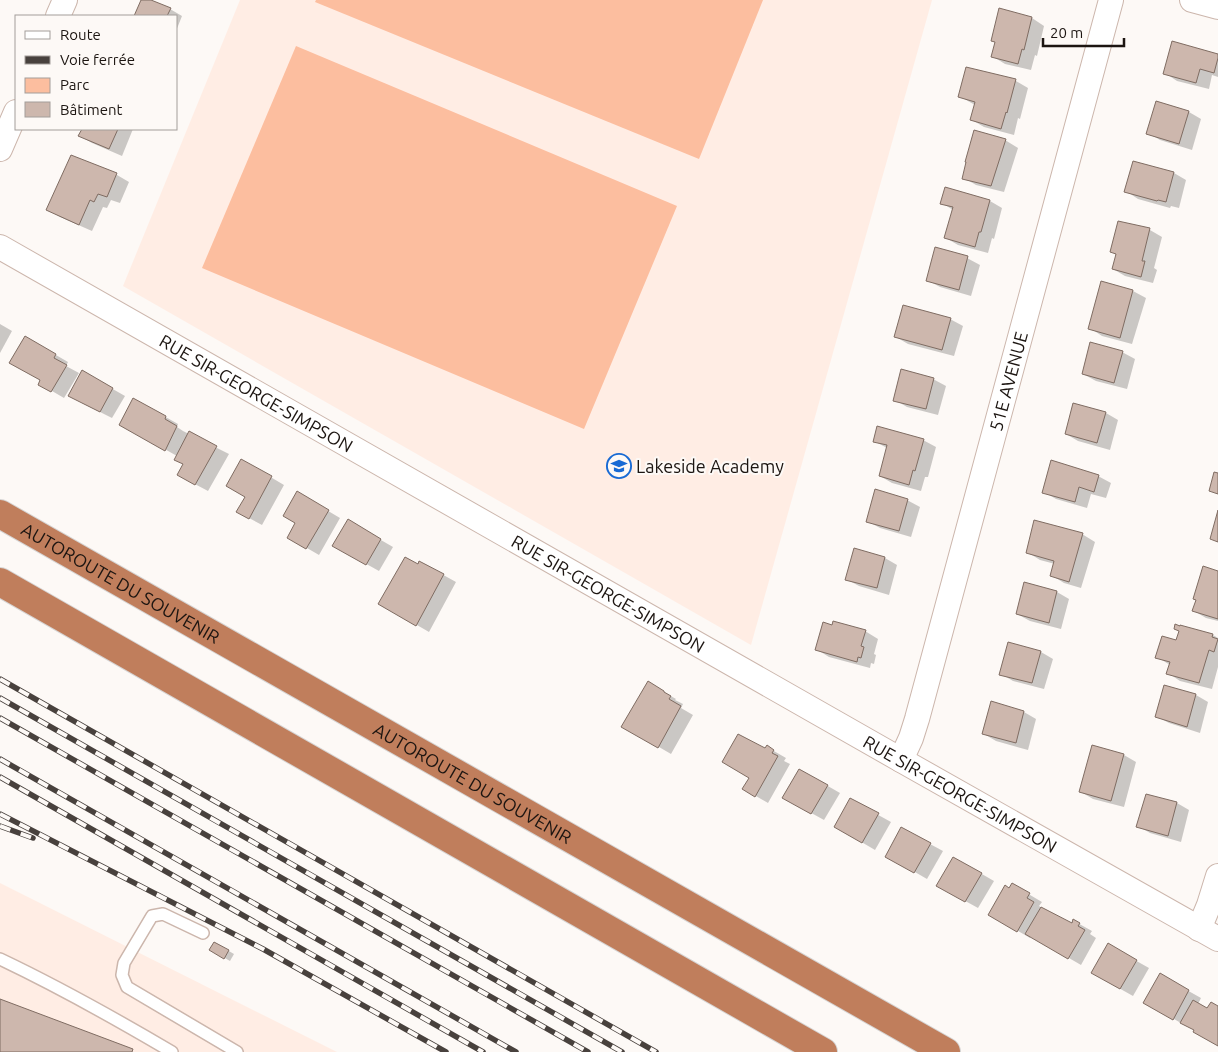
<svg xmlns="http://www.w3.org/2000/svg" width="1218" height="1052" font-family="Ubuntu,sans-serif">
  <rect width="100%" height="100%" fill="#fdf9f6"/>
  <!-- built -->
  <g fill="#ffede4">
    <path d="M240,0H932L751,645L123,286Z"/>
    <path d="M0,883L337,1052H0Z"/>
  </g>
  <!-- green -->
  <g fill="#fcbe9f">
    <path d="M316,0H763L699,159L315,2Z"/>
    <path d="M296,46L677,206L584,429L202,268Z"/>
  </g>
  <!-- shadow -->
  <g fill="#0003">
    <path d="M143,0H148L170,9L182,16L176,31V16H136Z"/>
    <path d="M1000,10L1032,18L1044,26L1037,56L1035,55L1031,70L1005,64L992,56L996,42Z"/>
    <path d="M1218,55V77L1212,75L1209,89L1177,81L1165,73Z"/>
    <path d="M967,69L1016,81L1028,88L1020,119L1018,118L1014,135L984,127L972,120L975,105L959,96Z"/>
    <path d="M1157,102L1189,112L1201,119L1192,150L1160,140L1148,133Z"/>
    <path d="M83,129H133L122,156L92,143L80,136Z"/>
    <path d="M1005,140L1018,148L1004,192L976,185L964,178Z"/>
    <path d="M71,157L117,175L129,182L120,203L111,200L107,208L103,207L92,231L60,217L48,210Z"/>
    <path d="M1133,162L1174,173L1186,180L1179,208L1171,206L1170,208L1138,199L1126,191Z"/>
    <path d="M946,189L990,201L1002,208L994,239L992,238L988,253L958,245L946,238L953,210L942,203Z"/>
    <path d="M1119,222L1150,230L1162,237L1154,268L1157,270L1153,283L1125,276L1113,269L1117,255L1111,251Z"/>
    <path d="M967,258L980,265L971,296L940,287L927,280Z"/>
    <path d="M1102,282L1133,291L1146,298L1132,344L1102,336L1090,328Z"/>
    <path d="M950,319L963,326L954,356L908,344L896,337Z"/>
    <path d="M0,324L12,331L0,353Z"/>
    <path d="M25,337L68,362L66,366L79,373L64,398L40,384L42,380Z"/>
    <path d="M1122,352L1135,359L1127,389L1096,381L1083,374Z"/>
    <path d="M83,372L125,396L112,418L82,403Z"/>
    <path d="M933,379L946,386L938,415L907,407L895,400Z"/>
    <path d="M134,399L178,424L177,427L183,431L229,454L208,491L191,482L184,464L177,456L120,424Z"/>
    <path d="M1106,413L1118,420L1110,450L1078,441L1066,434Z"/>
    <path d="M923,440L936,447L928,477H925L921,491L892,483L880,476L887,448L874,441Z"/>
    <path d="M242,460L284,485L262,525L238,512L247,497Z"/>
    <path d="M1098,476L1111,483L1106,498L1091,494L1087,508L1056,499L1044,492Z"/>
    <path d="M298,493L340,518L319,555L288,537L297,523Z"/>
    <path d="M907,500L920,507L911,537L880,528L867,521Z"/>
    <path d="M348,521L393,547L379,571L334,546Z"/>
    <path d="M1082,534L1095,542L1081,588L1064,583L1051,575L1055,564L1040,560L1027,552Z"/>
    <path d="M855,550L885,558L897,565L889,595L859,586L846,579Z"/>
    <path d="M420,562L456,582L429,632L379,603L418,566Z"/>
    <path d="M1218,572V621L1206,618L1194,611Z"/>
    <path d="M1025,583L1057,592L1069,599L1061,629L1030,621L1017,614Z"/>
    <path d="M865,631L878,639L874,654L876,655L874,664L871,663L870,668L829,657L816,649Z"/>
    <path d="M1213,635L1218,638V667L1212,689L1180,681L1168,673L1170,665L1157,657L1177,642Z"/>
    <path d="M1041,652L1053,659L1044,689L1013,681L1001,674Z"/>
    <path d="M648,683L676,699L675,700L683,704L681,708L693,715L671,754L623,726Z"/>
    <path d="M1165,686L1196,695L1208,702L1200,733L1169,723L1156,716Z"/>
    <path d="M992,703L1024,712L1036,719L1028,750L996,741L984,734Z"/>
    <path d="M767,747L786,758L784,761L790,764L768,803L744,789Z"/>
    <path d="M1093,747L1124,755L1136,762L1124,807L1093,799L1081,792Z"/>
    <path d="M800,770L840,793L824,820L784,798Z"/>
    <path d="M1147,795L1177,803L1189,810L1181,842L1150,833L1138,826Z"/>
    <path d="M851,800L891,822L875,850L836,827Z"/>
    <path d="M902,829L943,851L927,879L887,856Z"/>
    <path d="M954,858L994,881L978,908L938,886Z"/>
    <path d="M1013,885L1042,902L1039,906L1045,910L1072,924L1074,921L1092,931L1090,934L1096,938L1081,965L1031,936L1030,938L989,914Z"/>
    <path d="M215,943L234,954L230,961L211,950Z"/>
    <path d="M1108,945L1149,968L1133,996L1092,973Z"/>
    <path d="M1160,975L1201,998L1198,1004L1208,1010L1218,1008V1045L1195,1030L1186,1025V1026L1145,1002Z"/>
  </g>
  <!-- building -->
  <g fill="#cdb7ad" stroke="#7f6c62">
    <path d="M141,0H151L171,8L167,16H134Z"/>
    <path d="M999,8L1032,17L1024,50L1022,49L1018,64L991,57L995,42L991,41Z"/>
    <path d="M1172,41L1218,54V58L1214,73L1200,69L1196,83L1163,74Z"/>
    <path d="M966,67L1016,79L1007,113L1006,112L1001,129L970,120L975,102L958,97Z"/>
    <path d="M1156,101L1189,111L1179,144L1146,134Z"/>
    <path d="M82,129H118L109,149L78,136Z"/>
    <path d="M974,130L1006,139L991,186L962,179L966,162H965Z"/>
    <path d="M71,155L117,173L107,197L98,194L94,202L90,200L79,225L46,210Z"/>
    <path d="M1133,161L1174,172L1166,202L1158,200L1157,201L1124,192Z"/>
    <path d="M945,187L990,200L981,232H979L975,247L944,238L953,207L940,204Z"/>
    <path d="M1118,221L1150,228L1142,261H1145L1141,277L1112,269L1116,254L1110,252Z"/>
    <path d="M935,247L968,256L959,290L926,281Z"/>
    <path d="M1101,281L1133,290L1120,338L1088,329Z"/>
    <path d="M903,305L951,318L942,350L894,337Z"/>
    <path d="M25,336L56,354L54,358L67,365L51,392L38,385L40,380L9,363Z"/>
    <path d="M1090,342L1123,351L1114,383L1082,374Z"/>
    <path d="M901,369L934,378L926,409L893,401Z"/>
    <path d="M82,370L113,388L100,412L68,396Z"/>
    <path d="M133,398L166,416L165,419L177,426L165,451L119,425Z"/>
    <path d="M1073,403L1106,412L1097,443L1065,434Z"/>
    <path d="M877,426L924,439L915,471L913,470L909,485L879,476L887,445L873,442Z"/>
    <path d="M189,431L217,446L195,485L177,475L183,464L174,460Z"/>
    <path d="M241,459L272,476L249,519L236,512L245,497L226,486Z"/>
    <path d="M1051,460L1099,475L1094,492L1079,487L1075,502L1042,493Z"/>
    <path d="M1214,472L1218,473V494L1209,491Z"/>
    <path d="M875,489L908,499L899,531L866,522Z"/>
    <path d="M297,491L329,510L306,549L287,538L295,523L283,516Z"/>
    <path d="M1218,510V542L1210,539Z"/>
    <path d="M348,519L381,539L366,565L332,546Z"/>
    <path d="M1034,520L1083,533L1069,582L1050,576L1054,561L1026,553Z"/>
    <path d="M854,548L885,557L877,588L845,580Z"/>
    <path d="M405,557L418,564L419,561L444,574L416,626L378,604Z"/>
    <path d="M1203,566L1218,571V619L1192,611L1196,600L1193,599Z"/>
    <path d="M1024,582L1057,591L1049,623L1016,614Z"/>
    <path d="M833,621L866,630L861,646L864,647L861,658L858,657L857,662L815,650L823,622L832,625Z"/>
    <path d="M1175,624L1180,626V625L1213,634L1212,637L1218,639L1214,652L1209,650L1199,683L1166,674L1170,662L1155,658L1162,636L1176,640L1179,631L1174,629Z"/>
    <path d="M1008,642L1041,651L1032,683L999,675Z"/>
    <path d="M648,681L664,691V692L671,696L669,699L681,706L658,748L621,727Z"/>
    <path d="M1164,685L1196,694L1187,727L1155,717Z"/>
    <path d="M991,701L1024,711L1016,743L982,734Z"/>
    <path d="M738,734L765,748L767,745L774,750L772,753L778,756L755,797L742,789L749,778L722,762Z"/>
    <path d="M1092,745L1124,754L1111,801L1079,792Z"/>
    <path d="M799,769L828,785L811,814L782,798Z"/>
    <path d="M1146,794L1177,802L1168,836L1136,827Z"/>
    <path d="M850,798L879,813L862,843L834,827Z"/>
    <path d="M901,827L931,843L914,873L885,857Z"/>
    <path d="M953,857L982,873L965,902L936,886Z"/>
    <path d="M1012,883L1030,893L1027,898L1034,902L1017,932L988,915L1005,885L1009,888Z"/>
    <path d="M1041,907L1072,923L1073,919L1080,923L1078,926L1085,930L1068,959L1025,934Z"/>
    <path d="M214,942L229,950L224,959L209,950Z"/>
    <path d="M1108,943L1137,960L1120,989L1091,973Z"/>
    <path d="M1160,973L1189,990L1173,1020L1143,1003Z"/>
    <path d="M0,999L133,1049L132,1052H0Z"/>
    <path d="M1193,1000L1207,1008L1211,1002L1218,1006V1046L1193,1032L1194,1030L1180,1023Z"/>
  </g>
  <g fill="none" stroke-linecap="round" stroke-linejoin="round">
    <defs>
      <g id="lane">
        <path d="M203,933L163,914L152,916L124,963L122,975L127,987L237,1052"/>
        <path d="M0,959C59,987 116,1019 172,1052"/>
      </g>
      <g id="street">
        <path d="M1192,0L1218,7"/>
        <path d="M58,16L65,0"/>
        <path d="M0,149L16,112"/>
        <path id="s1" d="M0,247L901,760L1218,939"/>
        <path id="s2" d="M901,760L911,738L917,719L1111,0"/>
        <path d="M1199,929L1209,905L1218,876"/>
      </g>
      <g id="highway">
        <path id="s3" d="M0,514L946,1052"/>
        <path d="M0,582L823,1052"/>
      </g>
    </defs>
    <!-- lane casing -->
    <use href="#lane" stroke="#ccb6ac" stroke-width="14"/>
    <!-- street casing -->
    <use href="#street" stroke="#ccb6ac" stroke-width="26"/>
    <!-- highway casing -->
    <use href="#highway" stroke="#d6d5d4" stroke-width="30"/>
    <!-- lane -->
    <use href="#lane" stroke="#fff" stroke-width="11"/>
    <!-- street -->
    <use href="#street" stroke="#fff" stroke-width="24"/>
    <!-- highway -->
    <use href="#highway" stroke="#c07e5c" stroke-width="28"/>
    <defs>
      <g id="rail">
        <path d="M0,679L656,1052"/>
        <path d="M0,698L622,1052"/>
        <path d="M0,718L588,1052"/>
        <path d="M0,759L516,1052"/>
        <path d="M0,777L483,1052"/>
        <path d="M0,814L263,949L446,1052"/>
        <path d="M0,826L33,838"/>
      </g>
    </defs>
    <!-- rail casing -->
    <use href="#rail" stroke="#48413d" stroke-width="5.5"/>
    <!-- rail -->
    <use href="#rail" stroke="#fdf9f6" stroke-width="4" stroke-dasharray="11" stroke-linecap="butt"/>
  </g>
  <!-- icons -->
  <defs>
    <symbol id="school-ring" viewBox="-11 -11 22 22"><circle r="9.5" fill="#fdf9f6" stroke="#186ad4" stroke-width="1.5"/><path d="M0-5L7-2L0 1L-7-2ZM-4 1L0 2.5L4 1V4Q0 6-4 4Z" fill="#186ad4"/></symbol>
  </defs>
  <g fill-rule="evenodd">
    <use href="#school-ring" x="605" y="452" width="28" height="28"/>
  </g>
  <g text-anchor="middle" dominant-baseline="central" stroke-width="4" stroke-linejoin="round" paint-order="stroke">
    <!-- street labels -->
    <g font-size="18" fill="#1c1511" stroke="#fdf9f6">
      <text stroke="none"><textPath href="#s2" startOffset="394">51E AVENUE</textPath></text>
      <text stroke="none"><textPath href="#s1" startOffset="295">RUE SIR-GEORGE-SIMPSON</textPath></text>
      <text stroke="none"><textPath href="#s3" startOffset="139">AUTOROUTE DU SOUVENIR</textPath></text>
      <text stroke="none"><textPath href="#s1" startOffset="700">RUE SIR-GEORGE-SIMPSON</textPath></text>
      <text stroke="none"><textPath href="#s3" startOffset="544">AUTOROUTE DU SOUVENIR</textPath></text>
      <text stroke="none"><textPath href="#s1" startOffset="1105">RUE SIR-GEORGE-SIMPSON</textPath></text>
    </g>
    <!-- poi labels -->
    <g font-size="18" fill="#1c1511" stroke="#fdf9f6" text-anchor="start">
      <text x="636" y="466">Lakeside Academy</text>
    </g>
  </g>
  <!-- legend -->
  <rect x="15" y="15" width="162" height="115" fill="#fdf9f6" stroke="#a39e9a"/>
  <rect x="25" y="31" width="25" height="8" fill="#ffffff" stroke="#a39e9a"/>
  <text x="60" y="40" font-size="15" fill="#1c1511">Route</text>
  <rect x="25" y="56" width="25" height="8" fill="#48413d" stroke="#a39e9a"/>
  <text x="60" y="65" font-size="15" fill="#1c1511">Voie ferrée</text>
  <rect x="25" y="78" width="25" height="15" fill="#fcbe9f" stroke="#a39e9a"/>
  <text x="60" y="90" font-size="15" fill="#1c1511">Parc</text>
  <rect x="25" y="102" width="25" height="15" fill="#cdb7ad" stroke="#a39e9a"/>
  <text x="60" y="115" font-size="15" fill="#1c1511">Bâtiment</text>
  <!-- scale -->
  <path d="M1043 38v8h81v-8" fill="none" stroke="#1c1511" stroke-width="2.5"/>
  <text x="1050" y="38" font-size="15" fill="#1c1511" stroke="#fdf9f6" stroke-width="4" paint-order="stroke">20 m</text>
</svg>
